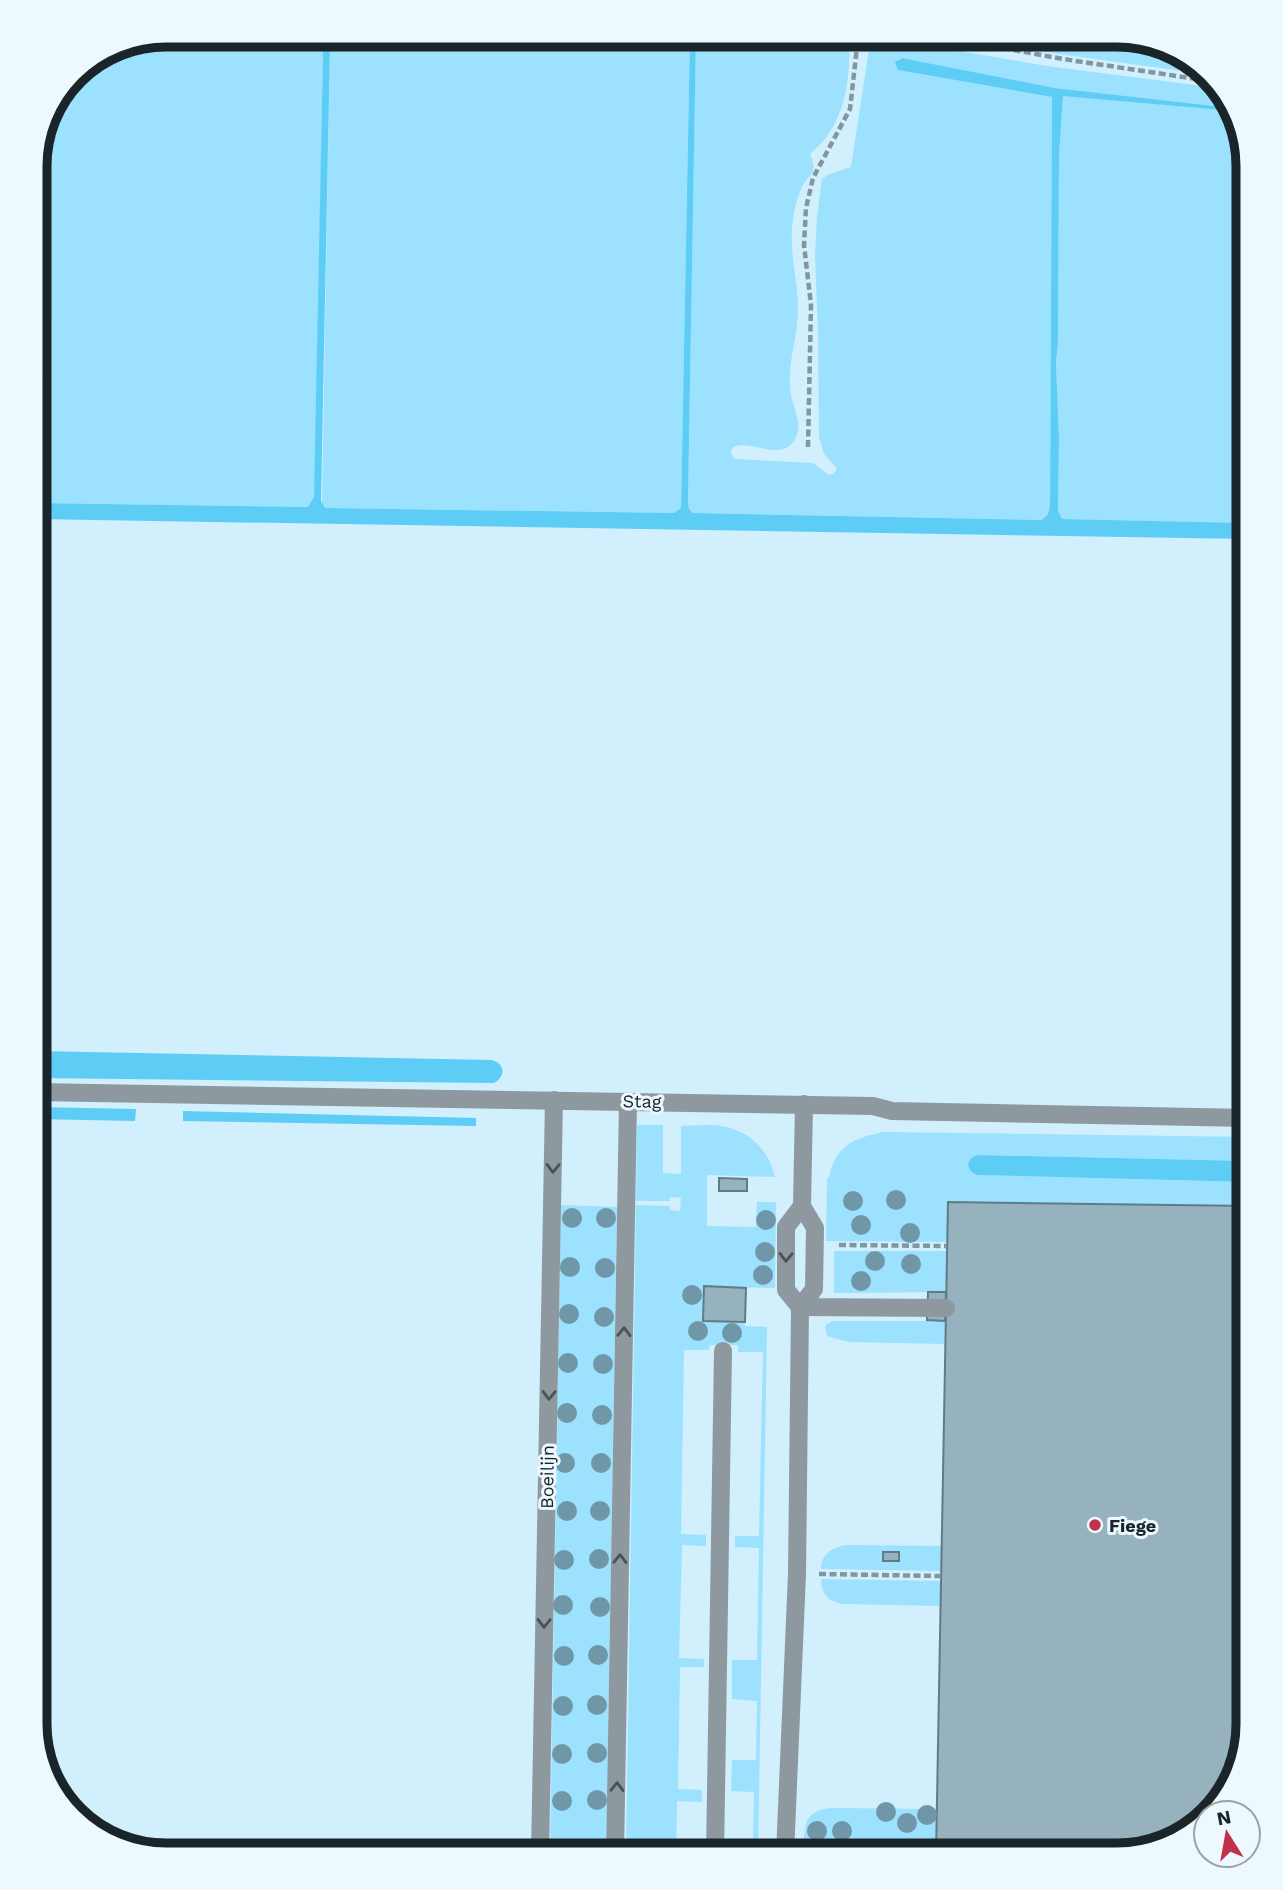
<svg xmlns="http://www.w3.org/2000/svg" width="1283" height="1890" font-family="'Work Sans',sans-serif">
  <rect width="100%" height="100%" fill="#d1effc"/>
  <!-- green -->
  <g fill="#9ce1fe">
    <path d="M166,35H295L321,44L323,52L315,497L309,507L35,503V158L74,73L116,45Z"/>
    <path d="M446,35H690L681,509L674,513L325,508L322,505L330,46L334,42L388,43Z"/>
    <path d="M696,35H849C851,78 846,125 810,154C819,175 809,173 802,187C796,199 793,215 792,229C790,256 798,282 798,309C798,340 786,363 791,395C794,410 804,427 794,441C778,462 753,439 733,447L731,452L732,456L735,459L813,463L829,475L833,474L836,471V467L824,454L819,437L818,331L815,254L817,217L822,179L829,174L851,167L870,43L874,35H883L929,46L1047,66L1218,88L1231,101L1232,108L1055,88L902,58L898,59V70L1052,97L1050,506L1048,514L1042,520L693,513L689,509L688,501Z"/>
    <path d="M950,35H1021L1077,46L1186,56L1204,74L1030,50Z"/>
    <path d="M1038,35H1125L1171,49L1097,44Z"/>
    <path d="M1063,95L1233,111L1248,166V523L1062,519L1058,514L1059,438L1056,363L1058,342L1059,156Z"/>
    <path d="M637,1125H663V1173L681,1174V1126C694,1126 708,1124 721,1126C749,1130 769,1150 775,1177L707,1175V1226L756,1227L757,1202H776L775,1288L704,1287V1321L745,1322V1326L767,1327L758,1855H752V1853H730V1842H753L754,1792L731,1791L732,1760H756L757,1701L732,1699V1660H757L759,1548L735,1547V1536H759L763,1352H738V1345H710L709,1350H684L681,1534L706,1535V1546L682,1545L679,1658L704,1659V1667H680L678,1789L702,1790V1802L677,1801L676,1855H626L636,1205L670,1206V1210L680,1211L681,1198L670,1197V1201H636Z"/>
    <path d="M883,1132L1248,1137V1161L978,1155C965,1158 965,1171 977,1175L1248,1182V1206L948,1202L947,1242L826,1241L827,1178H829C835,1146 854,1138 883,1132Z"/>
    <path d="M561,1205L617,1207L606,1855H550Z"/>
    <path d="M834,1251H947L946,1292L834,1293Z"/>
    <path d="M832,1321H945V1344L849,1342L827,1336L825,1326Z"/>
    <path d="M845,1545L941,1546V1571L821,1569C821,1554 832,1548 845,1545Z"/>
    <path d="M821,1579L941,1581L940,1606L843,1604C829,1602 821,1594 821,1579Z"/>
    <path d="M832,1808L937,1809L936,1841L804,1839C805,1817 811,1810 832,1808Z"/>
  </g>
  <!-- water -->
  <g fill="#5ecdf6">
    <path d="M295,35L361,39L446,35L388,43L334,42L330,46L321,501L325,508L674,513L681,508L690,35H696L688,501L689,509L693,513L1042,520L1048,514L1050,506L1052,97L898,70L895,62L902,58L1055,88L1232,108L1233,111L1063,96L1059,156L1058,342L1056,363L1059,438L1058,511L1062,519L1248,523V539L35,519V503L308,507L314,497L323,52L321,44Z"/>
    <path d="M1021,35C1045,35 1069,41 1093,43C1116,46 1169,42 1186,56L1077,46Z"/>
    <path d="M35,1051L492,1060C505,1064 506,1076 494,1083L35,1078Z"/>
    <path d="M35,1107L136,1109L135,1121L35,1119Z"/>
    <path d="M183,1111L476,1118V1126L183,1121Z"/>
    <path d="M978,1155L1248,1161V1182L977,1175C965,1171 965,1158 978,1155Z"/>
  </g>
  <!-- building -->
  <g fill="#95b2be" stroke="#5f7b86" stroke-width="2">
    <path d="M719,1178L747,1179V1191H719Z"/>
    <path d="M948,1202L1248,1206V1724L1230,1790L1182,1838L1117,1855H936Z"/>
    <path d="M704,1286L746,1288L745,1322L703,1321Z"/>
    <path d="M928,1292H946L945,1321L927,1320Z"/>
    <rect x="883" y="1552" width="16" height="9"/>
  </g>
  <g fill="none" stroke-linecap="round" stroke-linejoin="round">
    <!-- path -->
    <g stroke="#8096a0" stroke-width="4.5" stroke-dasharray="7 3.5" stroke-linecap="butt">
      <path d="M931,35L1063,59L1210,81"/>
      <path d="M808,447L811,305L804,245L806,208L813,178L850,109L857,47L862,35"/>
      <path d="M839,1245L947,1246"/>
      <path d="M819,1574L941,1576"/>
      <path d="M740,1848H763"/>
    </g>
    <!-- minor -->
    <g stroke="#8d999e" stroke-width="18">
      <path d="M35,1092L873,1106L892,1111L1248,1118"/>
      <path d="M802,1206L786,1227V1290L800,1307L946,1308"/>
      <path d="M540,1855L554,1100"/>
      <path d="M615,1855L628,1101"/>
      <path d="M715,1855L723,1351"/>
      <path d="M785,1855L797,1574L800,1307L814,1289L815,1228L802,1206L804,1104"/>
    </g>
  </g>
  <!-- trees -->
  <g fill="#7097a7">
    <circle cx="896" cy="1200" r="10"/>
    <circle cx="853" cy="1201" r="10"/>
    <circle cx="572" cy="1218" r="10"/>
    <circle cx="606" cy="1218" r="10"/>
    <circle cx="766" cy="1220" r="10"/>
    <circle cx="861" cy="1225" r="10"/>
    <circle cx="910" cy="1233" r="10"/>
    <circle cx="765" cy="1252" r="10"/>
    <circle cx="875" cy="1261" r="10"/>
    <circle cx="911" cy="1264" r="10"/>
    <circle cx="570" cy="1267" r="10"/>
    <circle cx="605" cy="1268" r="10"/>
    <circle cx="763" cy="1275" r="10"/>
    <circle cx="861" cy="1281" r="10"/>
    <circle cx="692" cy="1295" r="10"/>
    <circle cx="569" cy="1314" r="10"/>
    <circle cx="604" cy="1317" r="10"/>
    <circle cx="698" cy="1331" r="10"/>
    <circle cx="732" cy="1333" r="10"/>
    <circle cx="568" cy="1363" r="10"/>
    <circle cx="603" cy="1364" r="10"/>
    <circle cx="567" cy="1413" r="10"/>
    <circle cx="602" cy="1415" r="10"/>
    <circle cx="565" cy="1463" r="10"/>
    <circle cx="601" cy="1463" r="10"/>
    <circle cx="567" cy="1511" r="10"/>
    <circle cx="600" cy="1511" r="10"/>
    <circle cx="599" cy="1559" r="10"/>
    <circle cx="564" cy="1560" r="10"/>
    <circle cx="563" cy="1605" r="10"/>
    <circle cx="600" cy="1607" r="10"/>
    <circle cx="598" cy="1655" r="10"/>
    <circle cx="564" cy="1656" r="10"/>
    <circle cx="597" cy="1705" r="10"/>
    <circle cx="563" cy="1706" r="10"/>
    <circle cx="597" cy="1753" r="10"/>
    <circle cx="562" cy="1754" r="10"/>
    <circle cx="597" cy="1800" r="10"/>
    <circle cx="562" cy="1801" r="10"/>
    <circle cx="886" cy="1812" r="10"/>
    <circle cx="927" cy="1815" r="10"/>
    <circle cx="907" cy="1823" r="10"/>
    <circle cx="817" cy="1831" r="10"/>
    <circle cx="842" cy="1831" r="10"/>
  </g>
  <!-- one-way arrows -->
  <defs><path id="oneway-chevron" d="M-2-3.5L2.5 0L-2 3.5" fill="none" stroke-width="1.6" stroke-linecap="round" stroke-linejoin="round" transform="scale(1.75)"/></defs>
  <g stroke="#485358">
    <use href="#oneway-chevron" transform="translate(553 1168) rotate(91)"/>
    <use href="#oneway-chevron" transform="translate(786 1257) rotate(91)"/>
    <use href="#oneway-chevron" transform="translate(624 1332) rotate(-89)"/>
    <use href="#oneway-chevron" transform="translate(549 1395) rotate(91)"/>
    <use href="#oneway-chevron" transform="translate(620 1559) rotate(-89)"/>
    <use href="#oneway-chevron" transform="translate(544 1623) rotate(91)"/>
    <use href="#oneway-chevron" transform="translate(617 1787) rotate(-89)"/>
  </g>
  <!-- markers -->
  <circle fill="#c1314b" stroke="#edf9fe" stroke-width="2.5" cx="1095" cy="1525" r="7"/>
  <g text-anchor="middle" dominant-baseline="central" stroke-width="6" stroke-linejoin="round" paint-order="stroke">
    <!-- street labels -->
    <g font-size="18" fill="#1a252a" stroke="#edf9fe">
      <text transform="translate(642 1101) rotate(1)">Stag</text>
      <text transform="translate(547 1477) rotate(-89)">Boeilijn</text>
    </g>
    <!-- poi labels -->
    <g font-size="18" font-weight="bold" fill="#1a252a" stroke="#edf9fe" text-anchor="start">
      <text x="1109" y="1525">Fiege</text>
    </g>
  </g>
  <!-- crop -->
  <path d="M0 0H1283V1890H0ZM166 47H1117A119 119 0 0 1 1236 166V1724A119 119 0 0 1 1117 1843H166A119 119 0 0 1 47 1724V166A119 119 0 0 1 166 47Z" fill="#edf9fe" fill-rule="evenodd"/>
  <path fill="none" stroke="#1a252a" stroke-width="9" d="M166 47H1117A119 119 0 0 1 1236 166V1724A119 119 0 0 1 1117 1843H166A119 119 0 0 1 47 1724V166A119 119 0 0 1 166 47Z"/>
  <!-- north arrow -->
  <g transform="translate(1227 1834) rotate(349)"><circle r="33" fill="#edf9fe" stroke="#99a4a9" stroke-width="2"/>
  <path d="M0-5L12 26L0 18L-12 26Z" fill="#c1314b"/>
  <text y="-10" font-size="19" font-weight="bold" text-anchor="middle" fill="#1a252a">N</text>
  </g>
</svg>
